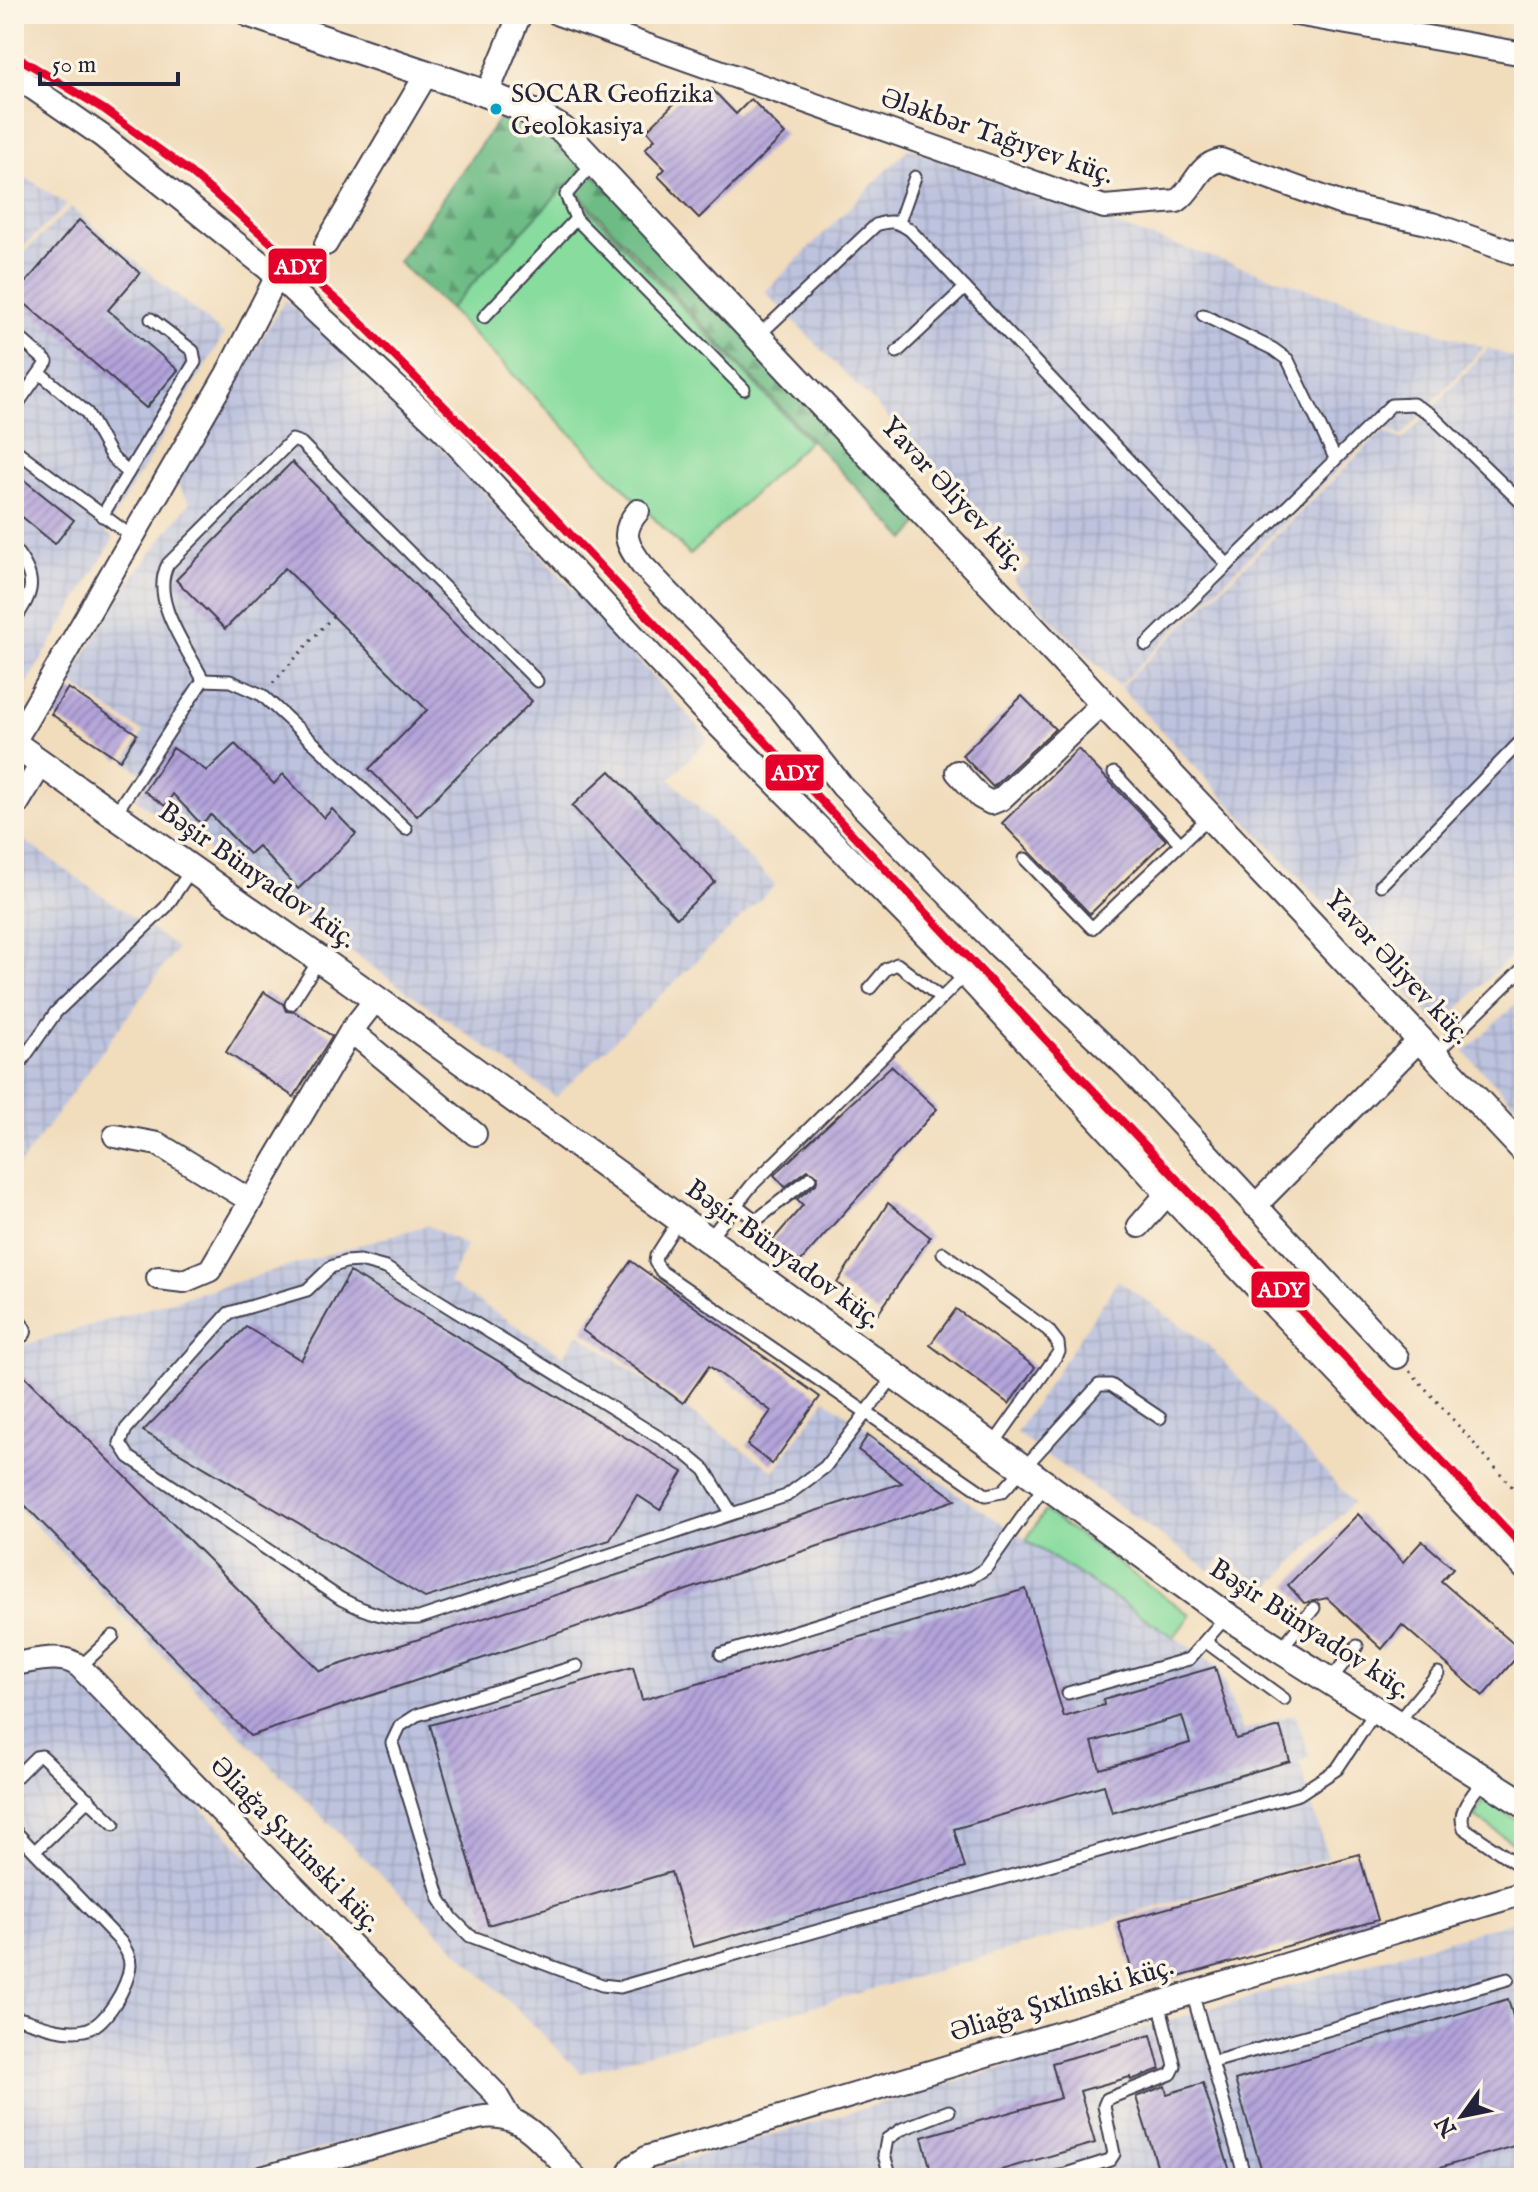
<svg xmlns="http://www.w3.org/2000/svg" width="1538" height="2192" font-family="'IM FELL English',serif">
  <defs>
    <pattern id="industrial-grid" width="8" height="8" patternUnits="userSpaceOnUse" patternTransform="scale(2)"><rect width="8" height="8" fill="#bdc3de"/><path d="M0 4h8M4 0v8" fill="none" stroke="#a2a7bf"/></pattern>
    <pattern id="forest-firs" width="22" height="20" patternUnits="userSpaceOnUse" patternTransform="scale(2)"><rect width="22" height="20" fill="#6dbc85"/><path d="M5 1l3.5 6h-7zM16 11l3.5 6h-7z" fill="#59986e"/></pattern>
    <pattern id="building-hatch" width="6" height="6" patternUnits="userSpaceOnUse" patternTransform="scale(2)"><rect width="6" height="6" fill="#b2a3da"/><path d="M-1 1l2-2M0 6l6-6M5 7l2-2" fill="none" stroke="#9084b2"/></pattern>
  </defs>
  <rect width="100%" height="100%" fill="#fcf5e5"/>
  <filter id="ink" filterUnits="userSpaceOnUse"><feTurbulence type="fractalNoise" baseFrequency=".0125" numOctaves="2"/><feDisplacementMap in="SourceGraphic" scale="16" xChannelSelector="R" yChannelSelector="G"/><feConvolveMatrix kernelMatrix="1 2 1 2 8 2 1 2 1" color-interpolation-filters="sRGB"/></filter>
  <filter id="wash" filterUnits="userSpaceOnUse"><feTurbulence type="fractalNoise" baseFrequency=".006" numOctaves="4" result="noise"/><feDisplacementMap in="SourceGraphic" scale="32" xChannelSelector="R" yChannelSelector="G"/><feGaussianBlur stdDeviation="1.8" result="paint"/><feColorMatrix in="noise" values="0 0 0 0 0 0 0 0 0 0 0 0 0 0 0 0 0 1.4 0 .05"/><feComposite in="paint" operator="in"/></filter>
  <g filter="url(#wash)">
    <rect width="100%" height="100%" fill="#f1dcbb"/>
    <!-- industrial -->
    <g fill="url(#industrial-grid)">
      <path d="M909,148L1121,227L1484,347L1402,436L1381,427L1118,686L1013,580L1030,562L765,292Z"/>
      <path d="M14,169L67,205L14,256Z"/>
      <path d="M71,207L224,335L105,531L114,538L21,694L14,689V262Z"/>
      <path d="M285,300L351,358L484,492L709,738L670,779L775,885L556,1097L136,799L149,778L125,762L143,732L68,682L129,582L190,502L175,483Z"/>
      <path d="M1488,348L1524,361V943L1440,1027L1120,687L1383,431L1403,440Z"/>
      <path d="M15,834L177,948L14,1173V836Z"/>
      <path d="M1524,996V1113L1464,1052Z"/>
      <path d="M427,1225L466,1245L449,1283L564,1356L578,1333L774,1471L825,1399L968,1501L1218,1666L1242,1731L1295,1714L1310,1757L1299,1762L1328,1858L581,2073L249,1744L14,1503V1348Z"/>
      <path d="M1118,1280L1207,1344L1353,1502L1265,1592L1225,1555L1210,1571L1016,1433Z"/>
      <path d="M66,1669L488,2101L220,2178H14V1678Z"/>
      <path d="M1524,1918V2178H638L643,2172Z"/>
    </g>
    <!-- grass -->
    <g fill="#87dc9e" stroke="#547f6c" stroke-width="2">
      <path d="M565,184L809,441L690,555L449,309Z"/>
      <path d="M1045,1511L1190,1615L1174,1637L1026,1540Z"/>
      <path d="M1484,1800L1524,1825V1850L1475,1817Z"/>
    </g>
    <!-- forest -->
    <path fill="url(#forest-firs)" stroke="#486f60" stroke-width="2" d="M503,113L540,129L575,154L922,520L906,540L568,183L449,309L398,262Z"/>
    <g id="blocks">
      <!-- building -->
      <g fill="url(#building-hatch)" fill-rule="evenodd">
        <path d="M689,89L700,101L712,89L736,114L751,99L785,134L699,218L658,176L665,169L645,149L655,139L647,130Z"/>
        <path d="M79,220L140,273L108,310L178,370L146,408L15,295Z"/>
        <path d="M292,462L532,701L417,816L369,769L427,710L285,568L225,629L176,580Z"/>
        <path d="M14,472L74,520L55,544L14,510Z"/>
        <path d="M68,688L137,734L120,760L51,714Z"/>
        <path d="M1022,696L1055,729L993,787L962,755Z"/>
        <path d="M235,744L274,784L283,774L324,818L332,809L356,834L298,889L258,846L249,854L211,815L201,824L173,794L165,806L144,791L173,748L207,771Z"/>
        <path d="M1078,749L1166,840L1090,914L1002,823Z"/>
        <path d="M610,771L715,882L677,918L572,806Z"/>
        <path d="M264,992L283,1004L286,1011L295,1012L332,1036L294,1097L226,1052Z"/>
        <path d="M891,1066L937,1109L800,1262L772,1241L803,1205L797,1199L816,1184L818,1176L808,1170L785,1187L774,1175Z"/>
        <path d="M888,1203L930,1237L878,1314L837,1283Z"/>
        <path d="M631,1261L820,1397L772,1464L747,1445L771,1411L709,1366L683,1403L582,1330Z"/>
        <path d="M350,1272L683,1472L660,1510L637,1495L610,1540L425,1598L143,1431L246,1327L301,1360Z"/>
        <path d="M956,1309L1035,1367L1009,1404L930,1345Z"/>
        <path d="M14,1365L320,1671L902,1483L858,1450L868,1435L956,1500L250,1736L14,1494Z"/>
        <path d="M1358,1514L1403,1562L1422,1541L1453,1568L1441,1581L1522,1651L1483,1696L1402,1625L1382,1649L1327,1598L1304,1603L1288,1585Z"/>
        <path d="M1026,1589L1064,1717L1104,1705L1103,1699L1215,1667L1236,1739L1280,1727L1290,1761L1112,1813L1104,1785L954,1829L965,1868L693,1947L671,1872L488,1925L430,1725L633,1667L642,1700ZM1182,1716L1190,1743L1100,1769L1092,1742Z"/>
        <path d="M1359,1854L1378,1920L1137,1989L1118,1922Z"/>
        <path d="M1508,1999L1524,2054V2143L1406,2178H1264L1235,2080Z"/>
        <path d="M1151,2035L1160,2069L1131,2080L1130,2077L1080,2091L1095,2143L973,2178H933L922,2137L1061,2098L1052,2063Z"/>
        <path d="M1203,2083L1232,2178H1161L1136,2097L1165,2086L1167,2094Z"/>
      </g>
    </g>
  </g>
  <g filter="url(#ink)">
    <use href="#blocks" fill-opacity="0" stroke="#413e4e" stroke-width="2"/>
    <g fill="none" stroke-linecap="round" stroke-linejoin="round">
      <defs>
        <g id="service">
          <path d="M595,161L566,195L576,219L744,389"/>
          <path d="M899,222L915,177"/>
          <path d="M1203,315L1273,349L1288,360L1335,458"/>
          <path d="M484,317L576,219"/>
          <path d="M14,333L47,362L14,409"/>
          <path d="M759,335L876,225C891,220 897,221 910,230L1228,565"/>
          <path d="M897,352L965,288"/>
          <path d="M41,374L87,413L111,456L128,473"/>
          <path d="M14,449L131,536"/>
          <path d="M102,516L195,362L193,351L151,319"/>
          <path d="M14,549C37,577 35,593 14,620"/>
          <path d="M1146,645L1391,405L1413,404L1429,413L1524,505"/>
          <path d="M203,680C187,647 149,600 168,564L292,440L301,443L537,681"/>
          <path d="M1114,773L1181,844"/>
          <path d="M115,814L203,680L230,681L262,695L406,829"/>
          <path d="M1025,859L1092,928L1210,816"/>
          <path d="M1381,885L1524,738"/>
          <path d="M870,988L886,969L897,964L941,998"/>
          <path d="M291,1004L319,960"/>
          <path d="M1435,1054L1524,967"/>
          <path d="M14,1072L56,1012L166,907L191,870"/>
          <path d="M735,1204L753,1218H759L810,1178"/>
          <path d="M679,1220L656,1256L655,1262L662,1272L986,1495L1002,1492L1099,1385H1111L1160,1418"/>
          <path d="M709,1239L752,1185L965,975"/>
          <path d="M943,1253L1048,1330L1058,1343L1059,1352L992,1446"/>
          <path d="M732,1514L705,1470L686,1454L386,1268L360,1261L345,1262L331,1267L307,1290L229,1313L126,1429L120,1443L129,1457L341,1599C368,1613 389,1620 419,1618L786,1496L825,1467L894,1376"/>
          <path d="M1206,1642L1284,1699"/>
          <path d="M1279,1651L1314,1608"/>
          <path d="M721,1654L972,1577L986,1568L1045,1485"/>
          <path d="M577,1666L417,1715L400,1726L392,1743L440,1899L452,1918L470,1936L602,1985L620,1987L1299,1794L1337,1769L1375,1712"/>
          <path d="M80,1667L113,1636"/>
          <path d="M1328,1683L1357,1646"/>
          <path d="M1068,1693L1189,1659L1226,1617"/>
          <path d="M1396,1724L1438,1673"/>
          <path d="M14,1779L36,1757L42,1756L114,1824"/>
          <path d="M1484,1779C1474,1794 1456,1810 1464,1828L1524,1869"/>
          <path d="M14,1830L121,1942C126,1950 130,1956 130,1965C129,1985 105,2027 84,2030C63,2034 41,2025 22,2019"/>
          <path d="M35,1851L89,1799"/>
          <path d="M1192,1992L1245,2178"/>
          <path d="M1213,2062L1508,1979"/>
          <path d="M891,2178L884,2155L887,2139L902,2129L949,2111"/>
          <path d="M1053,2178L1110,2160L1114,2154L1104,2106L1107,2099L1171,2074L1175,2066L1159,2002"/>
        </g>
        <g id="minor">
          <path d="M558,14L1104,207L1177,201C1196,188 1196,165 1221,160L1342,204L1432,224L1524,256"/>
          <path d="M1296,14L1524,54"/>
          <path d="M14,75L102,136L277,276L443,430L699,706L965,975L1167,1194L1524,1568"/>
          <path d="M487,94L520,14"/>
          <path d="M326,244L426,75"/>
          <path d="M638,511C620,532 626,544 642,565L779,707L842,786L999,947L1127,1067L1397,1357"/>
          <path d="M14,742L227,374L277,276"/>
          <path d="M957,772L980,797L991,803L1001,799L1104,702"/>
          <path d="M14,809L42,763"/>
          <path d="M351,1031L475,1134"/>
          <path d="M115,1136L158,1144L251,1201"/>
          <path d="M1255,1206L1420,1039"/>
          <path d="M1139,1226L1167,1194"/>
          <path d="M158,1278L184,1281L210,1270L351,1031L376,999"/>
          <path d="M14,1323L20,1331"/>
          <path d="M14,1664C35,1661 63,1652 80,1667L495,2093L509,2117"/>
          <path d="M261,2178L478,2118C525,2108 546,2149 576,2178"/>
          <path d="M627,2178L632,2167L648,2157L1524,1893"/>
        </g>
        <g id="tertiary">
          <path d="M250,14L487,94L536,114L563,130L1524,1150"/>
          <path d="M14,744L376,999L1227,1616L1524,1804"/>
        </g>
      </defs>
      <!-- service casing -->
      <use href="#service" stroke="#413e4e" stroke-width="15"/>
      <!-- minor casing -->
      <use href="#minor" stroke="#413e4e" stroke-width="26"/>
      <!-- tertiary casing -->
      <use href="#tertiary" stroke="#413e4e" stroke-width="30"/>
      <!-- path -->
      <g stroke="#413e4e" stroke-width="3" stroke-dasharray="2 6" stroke-linecap="butt">
        <path d="M273,683L333,616"/>
        <path d="M1410,1371L1524,1500"/>
      </g>
      <!-- service -->
      <use href="#service" stroke="#fff" stroke-width="11"/>
      <!-- minor -->
      <use href="#minor" stroke="#fff" stroke-width="22"/>
      <!-- tertiary -->
      <use href="#tertiary" stroke="#fff" stroke-width="26"/>
      <defs>
        <path id="rail-1" d="M14,55L105,110L190,172L348,310L540,502L1524,1548"/>
      </defs>
      <!-- rail-1 casing -->
      <use href="#rail-1" stroke="#fcf5e5" stroke-width="14"/>
      <!-- rail-1 -->
      <use href="#rail-1" stroke="#e4002b" stroke-width="8"/>
    </g>
  </g>
  <!-- markers -->
  <circle fill="#02a2c7" stroke="#fcf5e5" stroke-width="3" cx="496" cy="109" r="7"/>
  <g text-anchor="middle" dominant-baseline="central" stroke-width="7" stroke-linejoin="round" paint-order="stroke">
    <!-- bus labels -->
    <g font-size="26" fill="#22223b" stroke="#fcf5e5" text-anchor="start">
      <text x="511" y="94">SOCAR Geofizika<tspan x="511" dy="32">Geolokasiya</tspan></text>
    </g>
    <!-- street labels -->
    <g font-size="28" fill="#22223b" stroke="#fcf5e5">
      <text transform="translate(997 137) rotate(19)">Ələkbər Tağıyev küç.</text>
      <text transform="translate(953 495) rotate(47)">Yavər Əliyev küç.</text>
      <text transform="translate(257 876) rotate(35)">Bəşir Bünyadov küç.</text>
      <text transform="translate(1397 968) rotate(47)">Yavər Əliyev küç.</text>
      <text transform="translate(783 1255) rotate(36)">Bəşir Bünyadov küç.</text>
      <text transform="translate(1310 1630) rotate(33)">Bəşir Bünyadov küç.</text>
      <text transform="translate(295 1845) rotate(46)">Əliağa Şıxlinski küç.</text>
      <text transform="translate(1062 2000) rotate(-17)">Əliağa Şıxlinski küç.</text>
    </g>
  </g>
  <g stroke="#fcf5e5" stroke-width="3">
    <rect x="267" y="247" width="61" height="38" rx="8" fill="#e4002b"/>
    <rect x="764" y="753" width="61" height="39" rx="8" fill="#e4002b"/>
    <rect x="1250" y="1270" width="61" height="39" rx="8" fill="#e4002b"/>
  </g>
  <g font-size="22" text-anchor="middle" font-weight="bold" fill="#fff">
    <text x="298" y="274">ADY</text>
    <text x="795" y="780">ADY</text>
    <text x="1281" y="1297">ADY</text>
  </g>
  <!-- margin -->
  <rect width="1538" height="2192" fill="none" stroke="#fcf5e5" stroke-width="48"/>
  <!-- north arrow -->
  <g transform="translate(1462 2116) rotate(237)" stroke="#fcf5e5" stroke-width="6" paint-order="stroke">
  <path d="M0-6L14 30L0 20L-14 30Z" fill="#22223b"/>
  <text y="-12" font-size="22" font-weight="bold" text-anchor="middle" fill="#22223b">N</text>
  </g>
  <!-- scale -->
  <path d="M40 72v12h138v-12" fill="none" stroke="#22223b" stroke-width="4"/>
  <text x="52" y="72" font-size="24" fill="#22223b" stroke="#fcf5e5" stroke-width="6" paint-order="stroke">50 m</text>
</svg>
